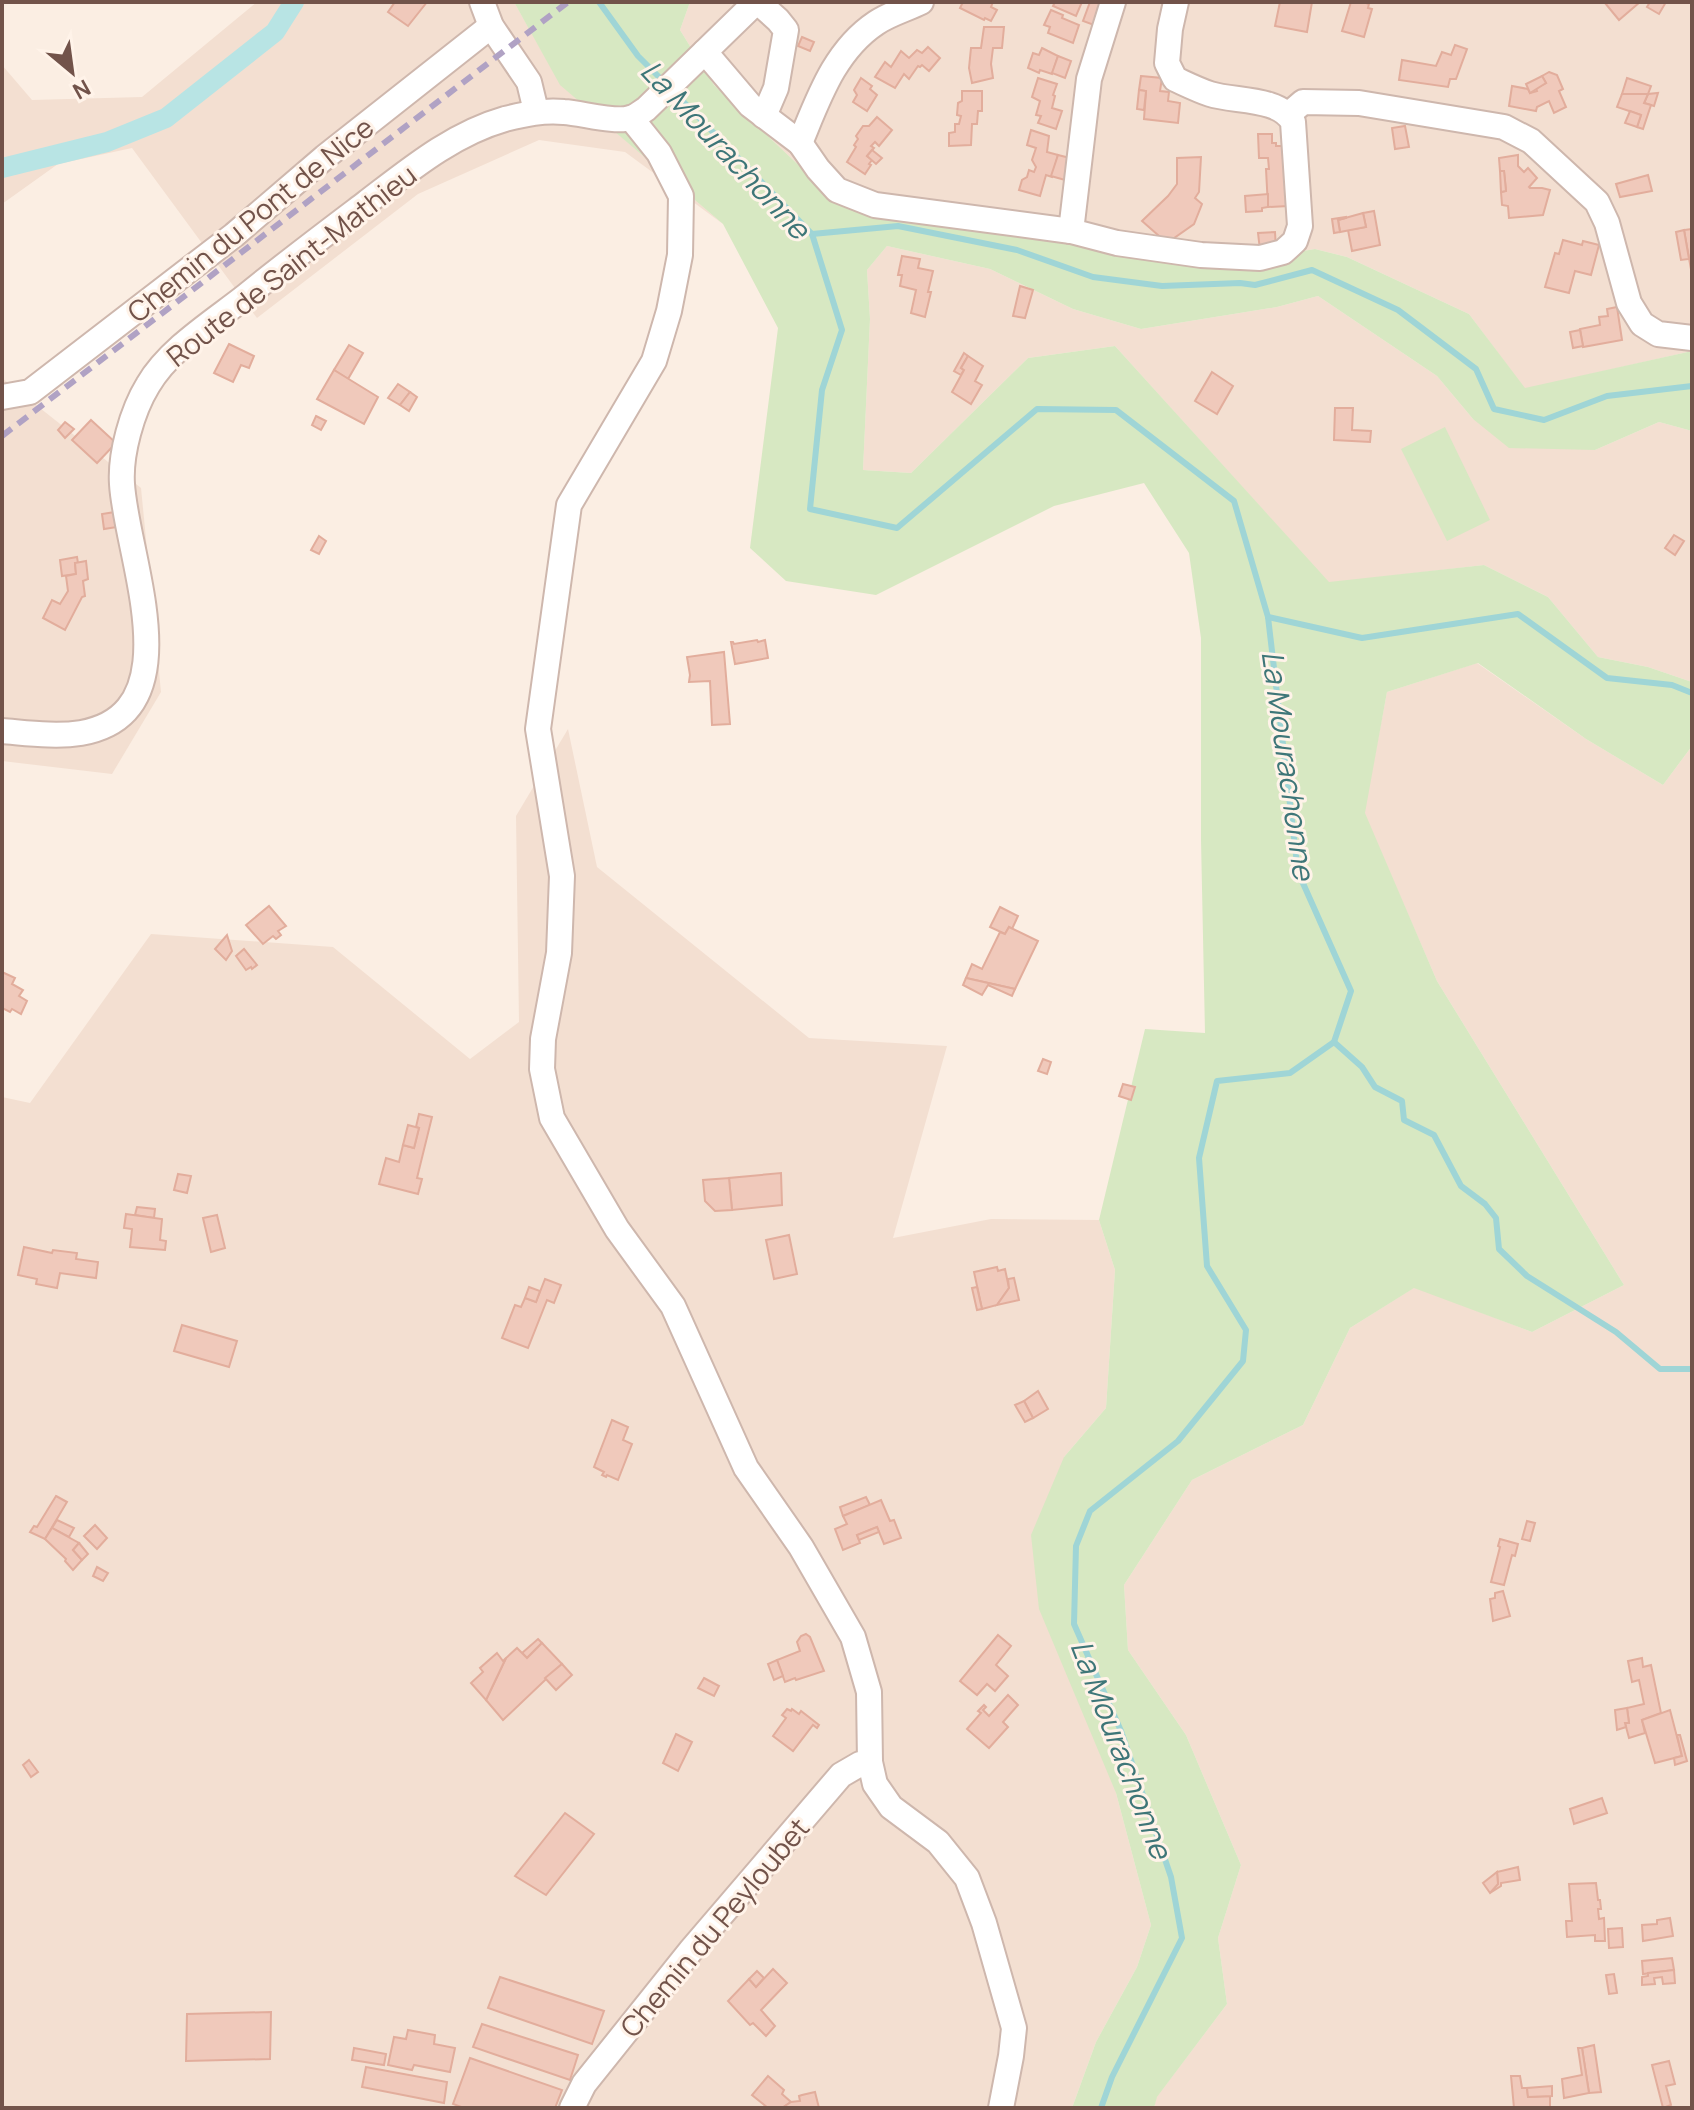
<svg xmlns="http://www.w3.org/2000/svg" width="1694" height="2110" font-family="Manrope,sans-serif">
  <rect width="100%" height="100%" fill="#fbeee3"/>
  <!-- residential -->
  <g fill="#f3dfd1">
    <path d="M257,2H514L561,85L723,224L625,152L539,140L418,194L257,318L132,148L58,164L2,204V65L32,100L142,97Z"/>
    <path d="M690,2H1692V351L1525,389L1469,314L1347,257L1315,249L1303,251L1273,264L858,213L826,191L714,85L680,30Z"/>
    <path d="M887,246L990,269L1073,309L1141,329L1277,307L1318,296L1437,376L1473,419L1595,450L1659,422L1692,431V682L1648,667L1598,657L1548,597L1484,565L1329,583L1115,346L1028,358L911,473L863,470L870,319L867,270Z"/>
    <path d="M2,378L141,488L161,692L112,774L2,761Z"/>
    <path d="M1477,663L1586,739L1663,785L1692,746V2108H1154L1156,2098L1227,2004L1218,1938L1241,1865L1186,1735L1128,1650L1124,1585L1192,1480L1303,1425L1350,1328L1415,1287L1532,1332L1624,1285L1437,981L1364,813L1387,692Z"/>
    <path d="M568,729L597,867L809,1038L947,1046L893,1238L991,1219L1099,1220L1115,1270L1106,1408L1064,1457L1116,1793L1151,1925L1137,1967L1096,2042L1072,2108H2V1097L30,1103L151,934L333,947L470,1059L519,1022L516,816Z"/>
  </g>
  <!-- green -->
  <g fill="#d7e8c2">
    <path d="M514,2H690L680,30L714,85L826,191L858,213L1272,264L1303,251L1315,249L1347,257L1469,314L1525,388L1692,351V431L1659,422L1595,450L1509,448L1473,419L1437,376L1318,296L1277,307L1141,329L1073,309L990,269L887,246L867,270L870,319L863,470L911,473L1028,358L1115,346L1329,582L1484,565L1548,597L1598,657L1648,667L1692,682V746L1663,785L1586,739L1478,663L1387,692L1365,813L1437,981L1624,1285L1532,1332L1414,1288L1350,1328L1303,1425L1192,1480L1124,1585L1128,1650L1186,1735L1241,1865L1218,1938L1227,2004L1157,2097L1154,2108H1072L1096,2042L1137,1967L1151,1925L1116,1793L1039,1609L1031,1535L1064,1457L1106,1408L1115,1270L1099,1220L1145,1029L1205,1033L1201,840V638L1189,553L1144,483L1054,506L876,595L786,581L750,548L778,328L723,224L560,85Z"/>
    <path d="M1445,427L1490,520L1447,541L1401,449Z"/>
  </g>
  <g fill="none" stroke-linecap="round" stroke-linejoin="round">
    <!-- stream -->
    <g stroke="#9fd5d6" stroke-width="6">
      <path d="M599,2L638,56L665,83"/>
      <path d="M673,91L812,234L842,330L822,390L810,509L897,528L1037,409L1116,410L1234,501L1268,617L1298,872L1351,991L1334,1042L1290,1073L1217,1081L1199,1158L1207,1266L1246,1330L1243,1361L1178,1441L1090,1511L1076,1546L1074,1624L1121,1731L1171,1877L1182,1938L1112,2077L1101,2108"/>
      <path d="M812,234L898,226L1017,250L1093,277L1162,286L1240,283L1255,285L1312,270L1398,310L1476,369L1494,409L1544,420L1607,396L1692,386"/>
      <path d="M1268,617L1362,638L1518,614L1607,678L1672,685L1692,693"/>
      <path d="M1334,1042L1362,1067L1375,1087L1402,1101L1404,1120L1434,1135L1461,1186L1485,1204L1496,1218L1499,1249L1527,1276L1616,1332L1660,1369H1692"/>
    </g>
    <!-- canal -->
    <path stroke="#b8e4e4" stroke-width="20" d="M2,168L107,142L166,118L275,32L294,2"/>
  </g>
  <!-- building -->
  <g fill="#f0c9bb" stroke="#e2ad9c" stroke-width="2">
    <path d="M395,2H427L408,26L388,12Z"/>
    <path d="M963,2H993L991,7L997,10L991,21L985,18L984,20L960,8Z"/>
    <path d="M1055,2H1082L1076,16L1053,6Z"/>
    <path d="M1090,2H1102L1094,25L1083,21Z"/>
    <path d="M1280,2H1312L1307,32L1275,26Z"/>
    <path d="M1351,2H1363L1369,4L1368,8L1372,9L1364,37L1342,31Z"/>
    <path d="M1607,2H1640L1619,20L1605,3Z"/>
    <path d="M1650,2H1666L1659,14L1647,7Z"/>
    <path d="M1051,10L1063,15L1062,18L1079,25L1073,43L1048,33L1050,27L1044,25Z"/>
    <path d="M984,27H1004L1002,48H993L991,64L993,78L972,83L969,68L971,48H981Z"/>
    <path d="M802,37L814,42L810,51L798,46Z"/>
    <path d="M1455,45L1467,49L1456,79H1450L1448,87L1399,80L1402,60L1436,66L1442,52L1451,55Z"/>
    <path d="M928,47L940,58L929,71L922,65L920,67L918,66L909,79L904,74L895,88L875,77L885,62L891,67L901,51L909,58L917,50L922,53Z"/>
    <path d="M1042,48L1058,56L1052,74L1040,70L1039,73L1028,68L1033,53L1039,55Z"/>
    <path d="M1058,56L1071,61L1065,78L1052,73Z"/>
    <path d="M1549,72L1557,75L1563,89L1559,91L1566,107L1554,113L1549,101L1537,107L1536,111L1509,106L1512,86L1528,89L1530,93L1537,91L1536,88L1546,83L1542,76Z"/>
    <path d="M1141,76L1162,78L1160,91L1169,92L1168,101L1180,103L1178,123L1144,119L1146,91L1139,90Z"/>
    <path d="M1542,76L1546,83L1530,93L1526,84Z"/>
    <path d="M861,78L872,86L870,89L877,95L867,111L853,102L857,95L854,90Z"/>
    <path d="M1038,78L1057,84L1053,95L1055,96L1052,108L1062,111L1056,129L1038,123L1041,116L1036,115L1040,101L1032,97Z"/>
    <path d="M1627,78L1651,86L1648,94H1622Z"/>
    <path d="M1139,90L1146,91L1144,110L1137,109Z"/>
    <path d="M962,91H982V111H978L977,124H972L971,145L949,146V133L955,132V124H959L961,116L957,115L958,103L962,101Z"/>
    <path d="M1658,93L1654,106L1644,103L1648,94Z"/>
    <path d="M1622,94H1648L1644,103L1651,105L1643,129L1637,127L1641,115L1617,107Z"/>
    <path d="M1630,111L1641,115L1637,127L1625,123Z"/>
    <path d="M877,117L892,130L879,146L875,142L871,146L874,148L867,156L872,160L869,164L871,165L865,174L847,162L856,147L854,145L858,139L856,136L863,126H869Z"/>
    <path d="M1405,126L1409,147L1395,149L1392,128Z"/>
    <path d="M1031,130L1049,136L1047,152L1058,155L1052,177L1046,175L1040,196L1019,190L1022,180L1027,177L1029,170L1034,172L1036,167L1032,160L1036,148L1027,145Z"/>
    <path d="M1258,134H1272V143H1276V146H1284L1288,206L1268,207L1266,169H1269L1268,158H1259Z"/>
    <path d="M872,150L882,158L876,164L867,156Z"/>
    <path d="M1058,155L1070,158L1065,180L1051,176Z"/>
    <path d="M1518,155V166L1524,172L1528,168L1537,178L1529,187L1530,188H1542L1550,190L1543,215L1509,218L1508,206L1502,205L1501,192L1506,191L1504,171H1500L1499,158Z"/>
    <path d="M1201,157L1199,192L1195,198L1202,204L1194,224L1167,243L1142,221L1168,196L1177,184V158Z"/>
    <path d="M1500,171H1504L1506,191L1501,192Z"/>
    <path d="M1648,175L1652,191L1620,197L1616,184Z"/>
    <path d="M1268,194V207L1262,208V211L1246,212L1245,196Z"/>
    <path d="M1374,211L1380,245L1352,251L1348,230L1366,227L1363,213Z"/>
    <path d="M1363,213L1366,227L1340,232L1338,220Z"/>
    <path d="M1346,217V218L1338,220L1340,232L1334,233L1332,219Z"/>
    <path d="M1692,229V275L1684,230Z"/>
    <path d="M1684,230L1689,259L1681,260L1676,232Z"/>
    <path d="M1275,232L1276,249L1260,250L1258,233Z"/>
    <path d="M1563,240L1582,245L1583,241L1599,245L1591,275L1575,271L1569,293L1545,287L1555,253L1559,254Z"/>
    <path d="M902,256L920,259L918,268L933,271L928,292H931L925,317L911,313L916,290L900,286L902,275H898Z"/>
    <path d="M1020,286L1033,290L1025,318L1013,316Z"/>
    <path d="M1617,307L1622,340L1583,347L1580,329L1600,325L1599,317L1608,316L1607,309Z"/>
    <path d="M1580,330L1583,346L1573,348L1570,332Z"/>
    <path d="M229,344L254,356L249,368L241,365L233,382L214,373Z"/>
    <path d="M349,345L363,353L348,379L334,370Z"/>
    <path d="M964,353L968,356L961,368L964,370L961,375L954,371Z"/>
    <path d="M968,356L983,366L975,381L982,385L971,404L952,392L964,370L961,368Z"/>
    <path d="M334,370L378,397L364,424L317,399Z"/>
    <path d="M1212,372L1233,386L1217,414L1195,401Z"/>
    <path d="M398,384L410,392L400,405L388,398Z"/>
    <path d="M410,392L417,397L409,411L400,405Z"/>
    <path d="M1335,408H1353L1352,430L1371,431L1370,442L1334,440Z"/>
    <path d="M316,416L326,421L321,430L312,425Z"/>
    <path d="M91,420L116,443L97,463L72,440Z"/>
    <path d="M65,422L74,429L65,438L58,430Z"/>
    <path d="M115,512L117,527L104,529L102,514Z"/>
    <path d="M1674,535L1684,541L1675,555L1665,548Z"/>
    <path d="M319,536L326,541L319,554L311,550Z"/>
    <path d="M77,557L78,563H75L76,574L62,576L60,560Z"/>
    <path d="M86,561L88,579L83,581L85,596L82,597L65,630L43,618L52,600L60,604L68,591L66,576L76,574L75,563Z"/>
    <path d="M757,640L758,642L765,640L768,658L735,664L731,642H733L734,644Z"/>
    <path d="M724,652L730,724L712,725L710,681L689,682L690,675L687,657Z"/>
    <path d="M269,906L286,926L278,931L281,935L276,939L273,936L263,944L246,925Z"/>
    <path d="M1000,907L1018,916L1012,929L1009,927L1005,934L990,927Z"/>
    <path d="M1009,927L1038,941L1015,989L966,978L972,964L982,969L1000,932L1005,934Z"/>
    <path d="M227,935L232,951L226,960L215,949Z"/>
    <path d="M244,949L257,965L252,969L251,967L246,970L236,956Z"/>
    <path d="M2,972L15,978L12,984L23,990L19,996L27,1001L21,1014L12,1009L10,1012L2,1008Z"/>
    <path d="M966,978L1015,989L1012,996L988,985L982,995L963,985Z"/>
    <path d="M1043,1059L1051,1062L1047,1074L1038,1071Z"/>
    <path d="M1123,1084L1135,1087L1131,1100L1119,1096Z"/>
    <path d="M419,1114L432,1117L417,1178L422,1179L418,1194L379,1184L386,1158L399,1162L403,1145L414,1148L419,1128L416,1127Z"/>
    <path d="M408,1125L419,1128L414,1148L403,1145Z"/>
    <path d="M781,1173L782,1205L732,1210L729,1178Z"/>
    <path d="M178,1174L191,1176L187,1193L174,1190Z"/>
    <path d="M729,1178L732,1210L715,1211L705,1201L703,1180Z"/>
    <path d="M137,1207L155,1209L154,1218L135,1215Z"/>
    <path d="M126,1214L162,1219L160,1240L166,1241L165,1250L130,1247L132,1229L124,1228Z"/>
    <path d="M217,1215L225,1248L211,1252L203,1218Z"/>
    <path d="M789,1235L797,1274L774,1279L766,1240Z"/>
    <path d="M24,1247L52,1253L53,1250L77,1253L76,1259L98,1262L96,1278L60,1273L57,1288L36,1284L37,1279L18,1275Z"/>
    <path d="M997,1267L998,1271L1005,1269L1009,1288L997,1305L982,1309L974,1272Z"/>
    <path d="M1014,1278L1019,1300L997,1305L1009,1288L1008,1279Z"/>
    <path d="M545,1279L561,1285L554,1303L547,1300L528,1348L502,1338L515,1305L521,1307L525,1298L536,1302Z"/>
    <path d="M529,1287L540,1291L536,1302L525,1298Z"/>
    <path d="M977,1287L982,1309L977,1310L972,1288Z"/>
    <path d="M182,1325L237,1341L229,1367L174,1351Z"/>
    <path d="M1038,1391L1048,1409L1033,1418L1024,1401Z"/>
    <path d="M1024,1401L1033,1418L1025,1422L1015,1405Z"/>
    <path d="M612,1420L628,1427L623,1440L632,1444L618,1480L607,1475L606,1477L602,1475L604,1472L594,1467Z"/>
    <path d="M56,1496L67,1502L45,1539L30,1532L34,1526L37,1527Z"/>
    <path d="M866,1497L870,1505L843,1516L840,1507Z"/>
    <path d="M881,1500L890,1521L894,1520L901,1538L884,1544L877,1527L857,1535L860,1543L843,1550L835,1529L847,1524L843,1516Z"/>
    <path d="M57,1520L74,1528L69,1537L52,1528Z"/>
    <path d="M1527,1521L1535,1523L1530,1541L1522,1539Z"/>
    <path d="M95,1525L107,1538L97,1549L84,1536Z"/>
    <path d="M877,1527L879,1532L859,1540L857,1535Z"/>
    <path d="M52,1528L79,1543L73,1550L82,1560L73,1570L65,1561L66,1559L45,1539Z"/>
    <path d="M1500,1539L1518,1544L1515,1556L1512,1555L1504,1585L1491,1582L1500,1547L1498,1546Z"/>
    <path d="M79,1543L88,1554L82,1560L73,1550Z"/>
    <path d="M97,1567L108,1573L103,1581L93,1576Z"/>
    <path d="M1503,1591L1510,1616L1493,1621L1490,1599L1495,1598V1593Z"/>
    <path d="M806,1634L810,1637L824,1671L796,1680L795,1678L785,1682L777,1660L800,1651L797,1642L801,1636Z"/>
    <path d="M998,1635L1011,1646L996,1665L1008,1676L995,1691L987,1684L977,1695L960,1681Z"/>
    <path d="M538,1639L542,1643L527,1658L522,1653Z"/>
    <path d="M542,1643L562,1664L503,1720L486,1700L506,1658L517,1648L527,1658Z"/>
    <path d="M497,1653L503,1661L506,1658L486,1700L471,1683L483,1672L480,1668Z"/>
    <path d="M1642,1658L1643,1667L1651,1665L1661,1713L1642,1720L1645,1733L1629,1738L1625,1723H1629L1627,1708L1644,1704L1639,1680L1632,1682L1628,1661Z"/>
    <path d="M777,1660L783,1676L774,1680L768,1664Z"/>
    <path d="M562,1664L572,1675L556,1690L545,1678Z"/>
    <path d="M704,1678L719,1686L714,1696L698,1688Z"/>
    <path d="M1008,1695L1018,1705L1003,1722L1008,1727L989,1748L967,1729L981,1713L978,1711L984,1705L986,1707L983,1710L989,1716Z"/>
    <path d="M1627,1708L1629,1723H1625L1626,1727L1617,1730L1615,1710Z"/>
    <path d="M787,1709L791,1711L792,1709L799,1714L801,1711L819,1725L817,1728L813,1725L793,1751L773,1736L786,1718L782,1715Z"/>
    <path d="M1670,1710L1682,1756L1655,1763L1642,1720Z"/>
    <path d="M676,1734L692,1742L678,1771L663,1763Z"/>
    <path d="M1677,1735H1680L1687,1761L1675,1765L1674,1758L1682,1756Z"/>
    <path d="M29,1760L38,1772L31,1777L23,1765Z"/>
    <path d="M1602,1798L1607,1813L1574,1824L1570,1809Z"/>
    <path d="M565,1813L594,1834L546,1895L515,1876Z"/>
    <path d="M1518,1867L1520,1880L1501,1883V1886L1490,1893L1498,1884L1497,1872Z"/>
    <path d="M1497,1872L1498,1884L1490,1893L1483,1883Z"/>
    <path d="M1596,1883L1598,1900H1600L1601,1909H1598L1599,1919L1604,1918L1605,1941H1595V1935L1567,1937L1566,1921H1572L1569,1884Z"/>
    <path d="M1670,1918L1673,1936L1643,1941L1642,1925L1657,1924V1920Z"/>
    <path d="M1622,1928L1623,1947L1609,1948L1608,1929Z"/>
    <path d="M1672,1958L1674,1970L1643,1974L1642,1961Z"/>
    <path d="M773,1969L787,1983L761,2010L775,2026L766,2036L753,2023L750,2025L728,2001L749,1979L756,1987Z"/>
    <path d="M1674,1970L1675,1983L1663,1984L1662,1977L1654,1978L1655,1984L1642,1985V1977L1648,1976V1973Z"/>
    <path d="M757,1971L764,1978L756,1987L749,1979Z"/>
    <path d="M1614,1974L1617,1993L1609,1994L1606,1975Z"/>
    <path d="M500,1977L604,2011L592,2044L488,2008Z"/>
    <path d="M271,2012L270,2059L186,2061L187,2014Z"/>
    <path d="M482,2024L578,2055L570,2080L473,2047Z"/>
    <path d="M408,2030L435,2035L434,2044L455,2048L450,2072L414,2065L412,2070L388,2065L394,2037L406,2039Z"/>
    <path d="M1594,2045L1601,2092L1589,2093L1582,2048Z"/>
    <path d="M354,2048L386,2054L384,2065L352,2060Z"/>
    <path d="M1578,2048H1582L1589,2093L1564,2098L1562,2079L1582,2075Z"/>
    <path d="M470,2058L562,2090L555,2108H464L453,2104Z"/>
    <path d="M1669,2061L1675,2084L1666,2086L1671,2105L1663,2108L1652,2065Z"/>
    <path d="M366,2067L447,2082L444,2103L362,2087Z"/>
    <path d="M768,2076L784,2090L782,2094L791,2102L782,2108H768L752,2095Z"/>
    <path d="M1511,2076H1520L1522,2088H1527L1528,2097L1550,2096V2108H1514Z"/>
    <path d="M1552,2086V2096L1528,2097L1527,2088Z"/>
    <path d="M815,2092L819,2108H782L791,2102L800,2101L799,2096L802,2095Z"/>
  </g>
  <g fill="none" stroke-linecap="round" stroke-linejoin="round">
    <defs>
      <g id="minor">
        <path d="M482,2L491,26L529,82L536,111"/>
        <path d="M758,2L778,20L786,30L776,88L764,116"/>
        <path d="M705,52L750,105L800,143L818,169L837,190L875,205L1071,231L1117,243L1201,255L1260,258L1283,252L1295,241L1300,226L1293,122C1279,97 1235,102 1210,94C1198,90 1186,84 1175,79L1167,63L1170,29L1176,2"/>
        <path d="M1289,114L1303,102L1359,103L1504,127L1531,141L1597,202L1607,223L1629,303L1642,324L1658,334L1692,338"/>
        <path d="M631,118L659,153L681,196L680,255L669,311L654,361L569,505L538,729L562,876L559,953L543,1039L542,1069L552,1118L617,1229L673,1306L746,1468L801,1547L853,1637L869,1692L870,1762L875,1784L891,1807L938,1842L967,1878L984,1923L1014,2028L1011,2056L1001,2108"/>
        <path d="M800,143C818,100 834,51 876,23C889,14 907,9 921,2"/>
        <path d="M1071,231L1089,79L1113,2"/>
        <path d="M2,397L30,392L234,235L325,157L491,26"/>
        <path d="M2,731C27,733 55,737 81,733C195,713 126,556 122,484C120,454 132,411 148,385C169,349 213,322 246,296C285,264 325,234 366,203C408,171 452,134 505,119C525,114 543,110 564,112C581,113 616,123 630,118C636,117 641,112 646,109L756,2"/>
        <path d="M572,2108L584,2084L692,1949L841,1775L860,1764L870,1762"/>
      </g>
    </defs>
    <!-- minor casing -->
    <use href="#minor" stroke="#ceb7ad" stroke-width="28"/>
    <!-- minor -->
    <use href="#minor" stroke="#fff" stroke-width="24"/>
    <!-- rail -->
    <path stroke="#b0a2c4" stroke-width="6" stroke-dasharray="12 8" stroke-linecap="butt" d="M2,436L568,2"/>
  </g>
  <g text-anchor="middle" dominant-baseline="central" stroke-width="6" stroke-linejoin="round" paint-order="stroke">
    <!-- street labels -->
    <g font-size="28" fill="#72534a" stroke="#fff3e9">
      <text transform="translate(250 219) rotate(-39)">Chemin du Pont de Nice</text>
      <text transform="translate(291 265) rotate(-38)">Route de Saint-Mathieu</text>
      <text transform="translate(714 1927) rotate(-50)">Chemin du Peyloubet</text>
    </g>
    <!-- water labels -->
    <g font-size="30" font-style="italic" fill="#3e7678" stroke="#fff3e9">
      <text transform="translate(726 149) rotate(47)">La Mourachonne</text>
      <text transform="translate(1289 765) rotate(82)">La Mourachonne</text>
      <text transform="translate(1122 1749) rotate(69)">La Mourachonne</text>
    </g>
  </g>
  <!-- border -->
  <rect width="1694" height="2110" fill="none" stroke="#72534a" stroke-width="8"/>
  <!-- north arrow -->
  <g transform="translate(72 72) rotate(151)" stroke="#fff3e9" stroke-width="6" paint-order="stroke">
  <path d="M0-6L14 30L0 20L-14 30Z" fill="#72534a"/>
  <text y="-12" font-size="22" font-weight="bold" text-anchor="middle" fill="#72534a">N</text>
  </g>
</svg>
